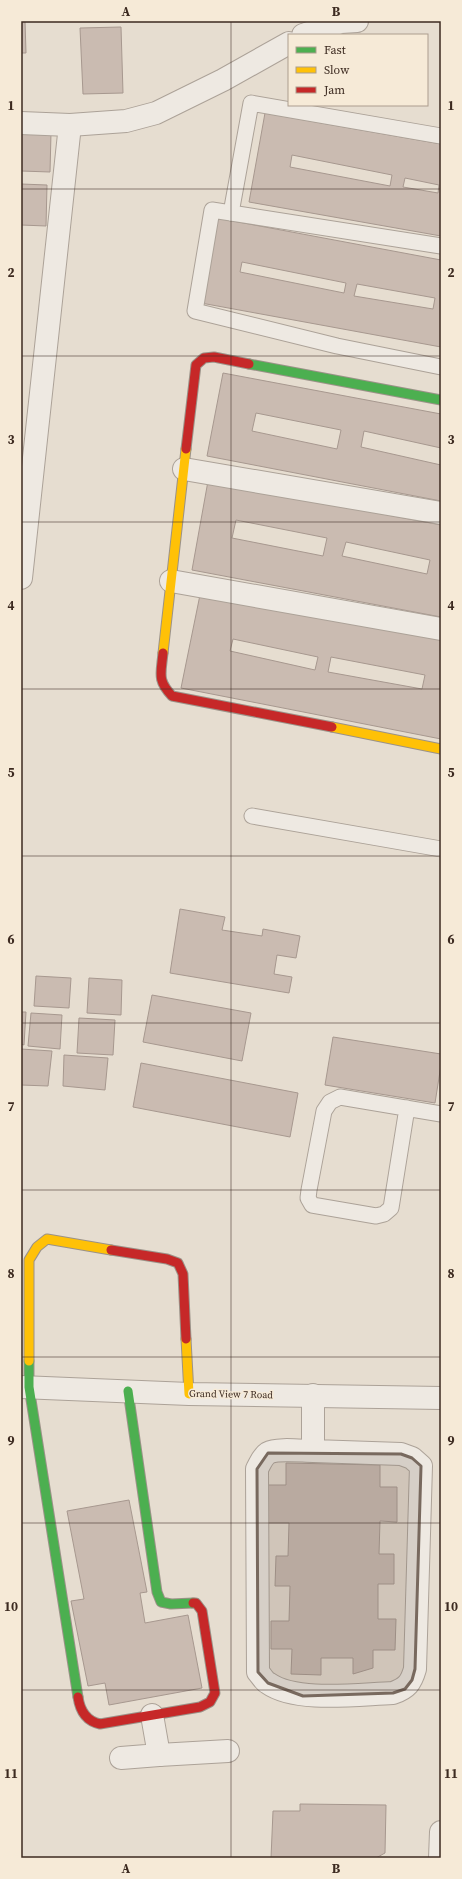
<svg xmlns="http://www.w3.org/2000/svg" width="462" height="1879" font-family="'Source Serif 4',serif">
  <rect width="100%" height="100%" fill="#e6ddd0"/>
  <!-- building -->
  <g fill="#cabbb1" stroke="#a7988f" fill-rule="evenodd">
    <path d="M21,21H25L26,53H21Z"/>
    <path d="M121,27L123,93L83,94L80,28Z"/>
    <path d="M265,113L441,144V236L249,202ZM292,155L392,175L390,186L290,167ZM405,178L439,185L438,193L403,187Z"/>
    <path d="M21,132L51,133L50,172L21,171Z"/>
    <path d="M21,184L47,185L46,226L21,225Z"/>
    <path d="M217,218L441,260V347L201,303ZM242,262L346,283L344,293L240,272ZM357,284L435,298L433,309L354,296Z"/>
    <path d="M223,373L441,414V448L364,431L361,447L441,465V501L207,456ZM256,413L341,430L337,449L252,431Z"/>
    <path d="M208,481L441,525V617L192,570ZM236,520L327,538L323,556L232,538ZM346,542L430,560L427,574L342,556Z"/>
    <path d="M201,590L441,638V739L181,688ZM233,639L318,657L315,670L230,651ZM331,657L425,675L422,689L328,672Z"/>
    <path d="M180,909L225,917L222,930L262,936L263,929L300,936L296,958L277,955L274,974L292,977L289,993L170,973Z"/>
    <path d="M36,976L71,978L69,1008L34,1006Z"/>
    <path d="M89,978L122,980L121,1015L87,1013Z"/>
    <path d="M152,995L251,1013L242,1061L143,1042Z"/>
    <path d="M21,1012H26L24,1045L21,1044Z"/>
    <path d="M31,1013L62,1015L60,1049L28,1046Z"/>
    <path d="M79,1018L115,1020L113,1055L77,1053Z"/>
    <path d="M333,1037L441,1054V1065L435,1103L325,1085Z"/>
    <path d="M21,1049L52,1051L48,1086L21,1085Z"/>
    <path d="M64,1055L108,1058L105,1090L63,1086Z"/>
    <path d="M141,1063L298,1093L290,1137L133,1107Z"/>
    <path d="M286,1463L380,1465V1487H397V1522L380,1521L379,1554H394V1584H378V1619H396L395,1650H373V1668L353,1674V1658H321V1675L291,1674L292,1649H271V1621H289L290,1586H275L276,1556H288L289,1523H268V1485H286Z"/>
    <path d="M129,1500L147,1592L140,1593L145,1623L188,1615L202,1688L109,1705L105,1683L88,1686L71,1601L84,1599L67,1511Z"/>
    <path d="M300,1804L386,1805L385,1853L376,1858H271L273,1811H300Z"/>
  </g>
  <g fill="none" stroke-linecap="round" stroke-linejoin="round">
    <defs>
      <g id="lane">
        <path d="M231,213L251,103L441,136"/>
        <path d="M441,246L212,210L195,311L337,346L441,367"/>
        <path d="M252,816L441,849"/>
        <path d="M407,1108L391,1208L384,1214L376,1216L312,1205L308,1198L309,1190L324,1111L330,1102L340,1097L441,1114"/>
      </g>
      <g id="street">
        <path d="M303,35L341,22L357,21"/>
        <path d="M21,123L70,125L126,121L156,113L223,80L289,43"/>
        <path d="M184,469L441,513"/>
        <path d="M21,578L70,125"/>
        <path d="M171,581L441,629"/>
        <path d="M21,1387L189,1394L441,1398"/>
        <path d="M313,1395V1451C302,1451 277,1448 268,1453C262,1457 260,1464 257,1469L258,1672C261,1675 264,1681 268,1683C296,1703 359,1694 393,1693C407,1688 411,1683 415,1669L421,1466L412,1458L401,1454L313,1451"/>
        <path d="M159,1755L228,1751"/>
        <path d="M121,1758L159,1755L152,1715"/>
        <path d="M440,1858L441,1832"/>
      </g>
      <g id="fast">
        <path d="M249,364L441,400"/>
        <path d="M29,1361V1387L78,1697"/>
        <path d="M128,1391L157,1592L161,1602L171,1604L193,1603"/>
      </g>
      <g id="slow">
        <path d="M163,653L186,449"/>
        <path d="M332,727L441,749"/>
        <path d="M186,1339L189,1394"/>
        <path d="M29,1361V1260L37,1247L47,1239L111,1250"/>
      </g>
      <g id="jam">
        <path d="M186,449L196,365L204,358L214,357L249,364"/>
        <path d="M163,653C161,674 157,680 172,696L332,727"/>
        <path d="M111,1250L167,1259L178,1263L183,1274L186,1339"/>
        <path d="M78,1697C80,1711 86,1721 100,1724L200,1707L210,1702L215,1693L202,1611L196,1603H193"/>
      </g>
    </defs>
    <!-- lane casing -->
    <use href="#lane" stroke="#aca298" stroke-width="17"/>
    <!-- street casing -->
    <use href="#street" stroke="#aca298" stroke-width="24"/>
    <!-- fast casing -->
    <use href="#fast" stroke="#9b9288" stroke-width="11"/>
    <!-- slow casing -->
    <use href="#slow" stroke="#9b9288" stroke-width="11"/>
    <!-- jam casing -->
    <use href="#jam" stroke="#9b9288" stroke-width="11"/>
    <!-- lane -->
    <use href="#lane" stroke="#eee9e2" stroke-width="15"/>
    <!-- street -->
    <use href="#street" stroke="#eee9e2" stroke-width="22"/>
    <!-- fast -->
    <use href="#fast" stroke="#4caf50" stroke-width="9"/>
    <!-- slow -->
    <use href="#slow" stroke="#ffc107" stroke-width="9"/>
    <!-- jam -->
    <use href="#jam" stroke="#c62828" stroke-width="9"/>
  </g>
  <!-- marked area -->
  <path fill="#78695e" fill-opacity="0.2" stroke="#78695e" stroke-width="3" stroke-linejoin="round" d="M268,1453L401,1454L412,1458L421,1466L415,1669L412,1680L405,1689L393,1693L303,1696L268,1683L258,1672L257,1469Z"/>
  <!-- grid -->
  <path fill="none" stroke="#3c2a20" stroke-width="1" stroke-opacity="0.55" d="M231,21V1858M21,189H441M21,356H441M21,522H441M21,689H441M21,856H441M21,1023H441M21,1190H441M21,1357H441M21,1523H441M21,1690H441"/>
  <g text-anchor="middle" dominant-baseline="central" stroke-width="3" stroke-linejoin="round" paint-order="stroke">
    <!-- street labels -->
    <g font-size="10" fill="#3c2a20" stroke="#f6ead7">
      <text transform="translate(231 1394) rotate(1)">Grand View 7 Road</text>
    </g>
  </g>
  <!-- border -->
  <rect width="462" height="1879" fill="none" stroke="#f6ead7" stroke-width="44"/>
  <!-- legend -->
  <rect x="288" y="34" width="140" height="72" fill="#f6ead7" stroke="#ac9d8e"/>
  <rect x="296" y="47" width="20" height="6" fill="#4caf50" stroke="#ac9d8e"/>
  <text x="324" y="54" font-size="12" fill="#3c2a20">Fast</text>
  <rect x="296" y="67" width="20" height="6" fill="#ffc107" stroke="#ac9d8e"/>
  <text x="324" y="74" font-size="12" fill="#3c2a20">Slow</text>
  <rect x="296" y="87" width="20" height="6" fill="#c62828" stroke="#ac9d8e"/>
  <text x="324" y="94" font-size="12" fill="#3c2a20">Jam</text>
  <rect x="22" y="22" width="418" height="1835" fill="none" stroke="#3c2a20" stroke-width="1.5"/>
  <g font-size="13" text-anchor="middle" font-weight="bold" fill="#3c2a20">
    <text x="126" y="16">A</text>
    <text x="336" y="16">B</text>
    <text x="11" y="110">1</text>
    <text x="451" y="110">1</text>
    <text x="11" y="277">2</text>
    <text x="451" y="277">2</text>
    <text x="11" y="444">3</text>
    <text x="451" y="444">3</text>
    <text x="11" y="610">4</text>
    <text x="451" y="610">4</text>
    <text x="11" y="777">5</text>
    <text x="451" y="777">5</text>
    <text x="11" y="944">6</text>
    <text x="451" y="944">6</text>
    <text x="11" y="1111">7</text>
    <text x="451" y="1111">7</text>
    <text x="11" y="1278">8</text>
    <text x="451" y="1278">8</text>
    <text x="11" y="1445">9</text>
    <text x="451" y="1445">9</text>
    <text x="11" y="1611">10</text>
    <text x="451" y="1611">10</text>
    <text x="11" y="1778">11</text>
    <text x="451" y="1778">11</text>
    <text x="126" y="1873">A</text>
    <text x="336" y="1873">B</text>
  </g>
</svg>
